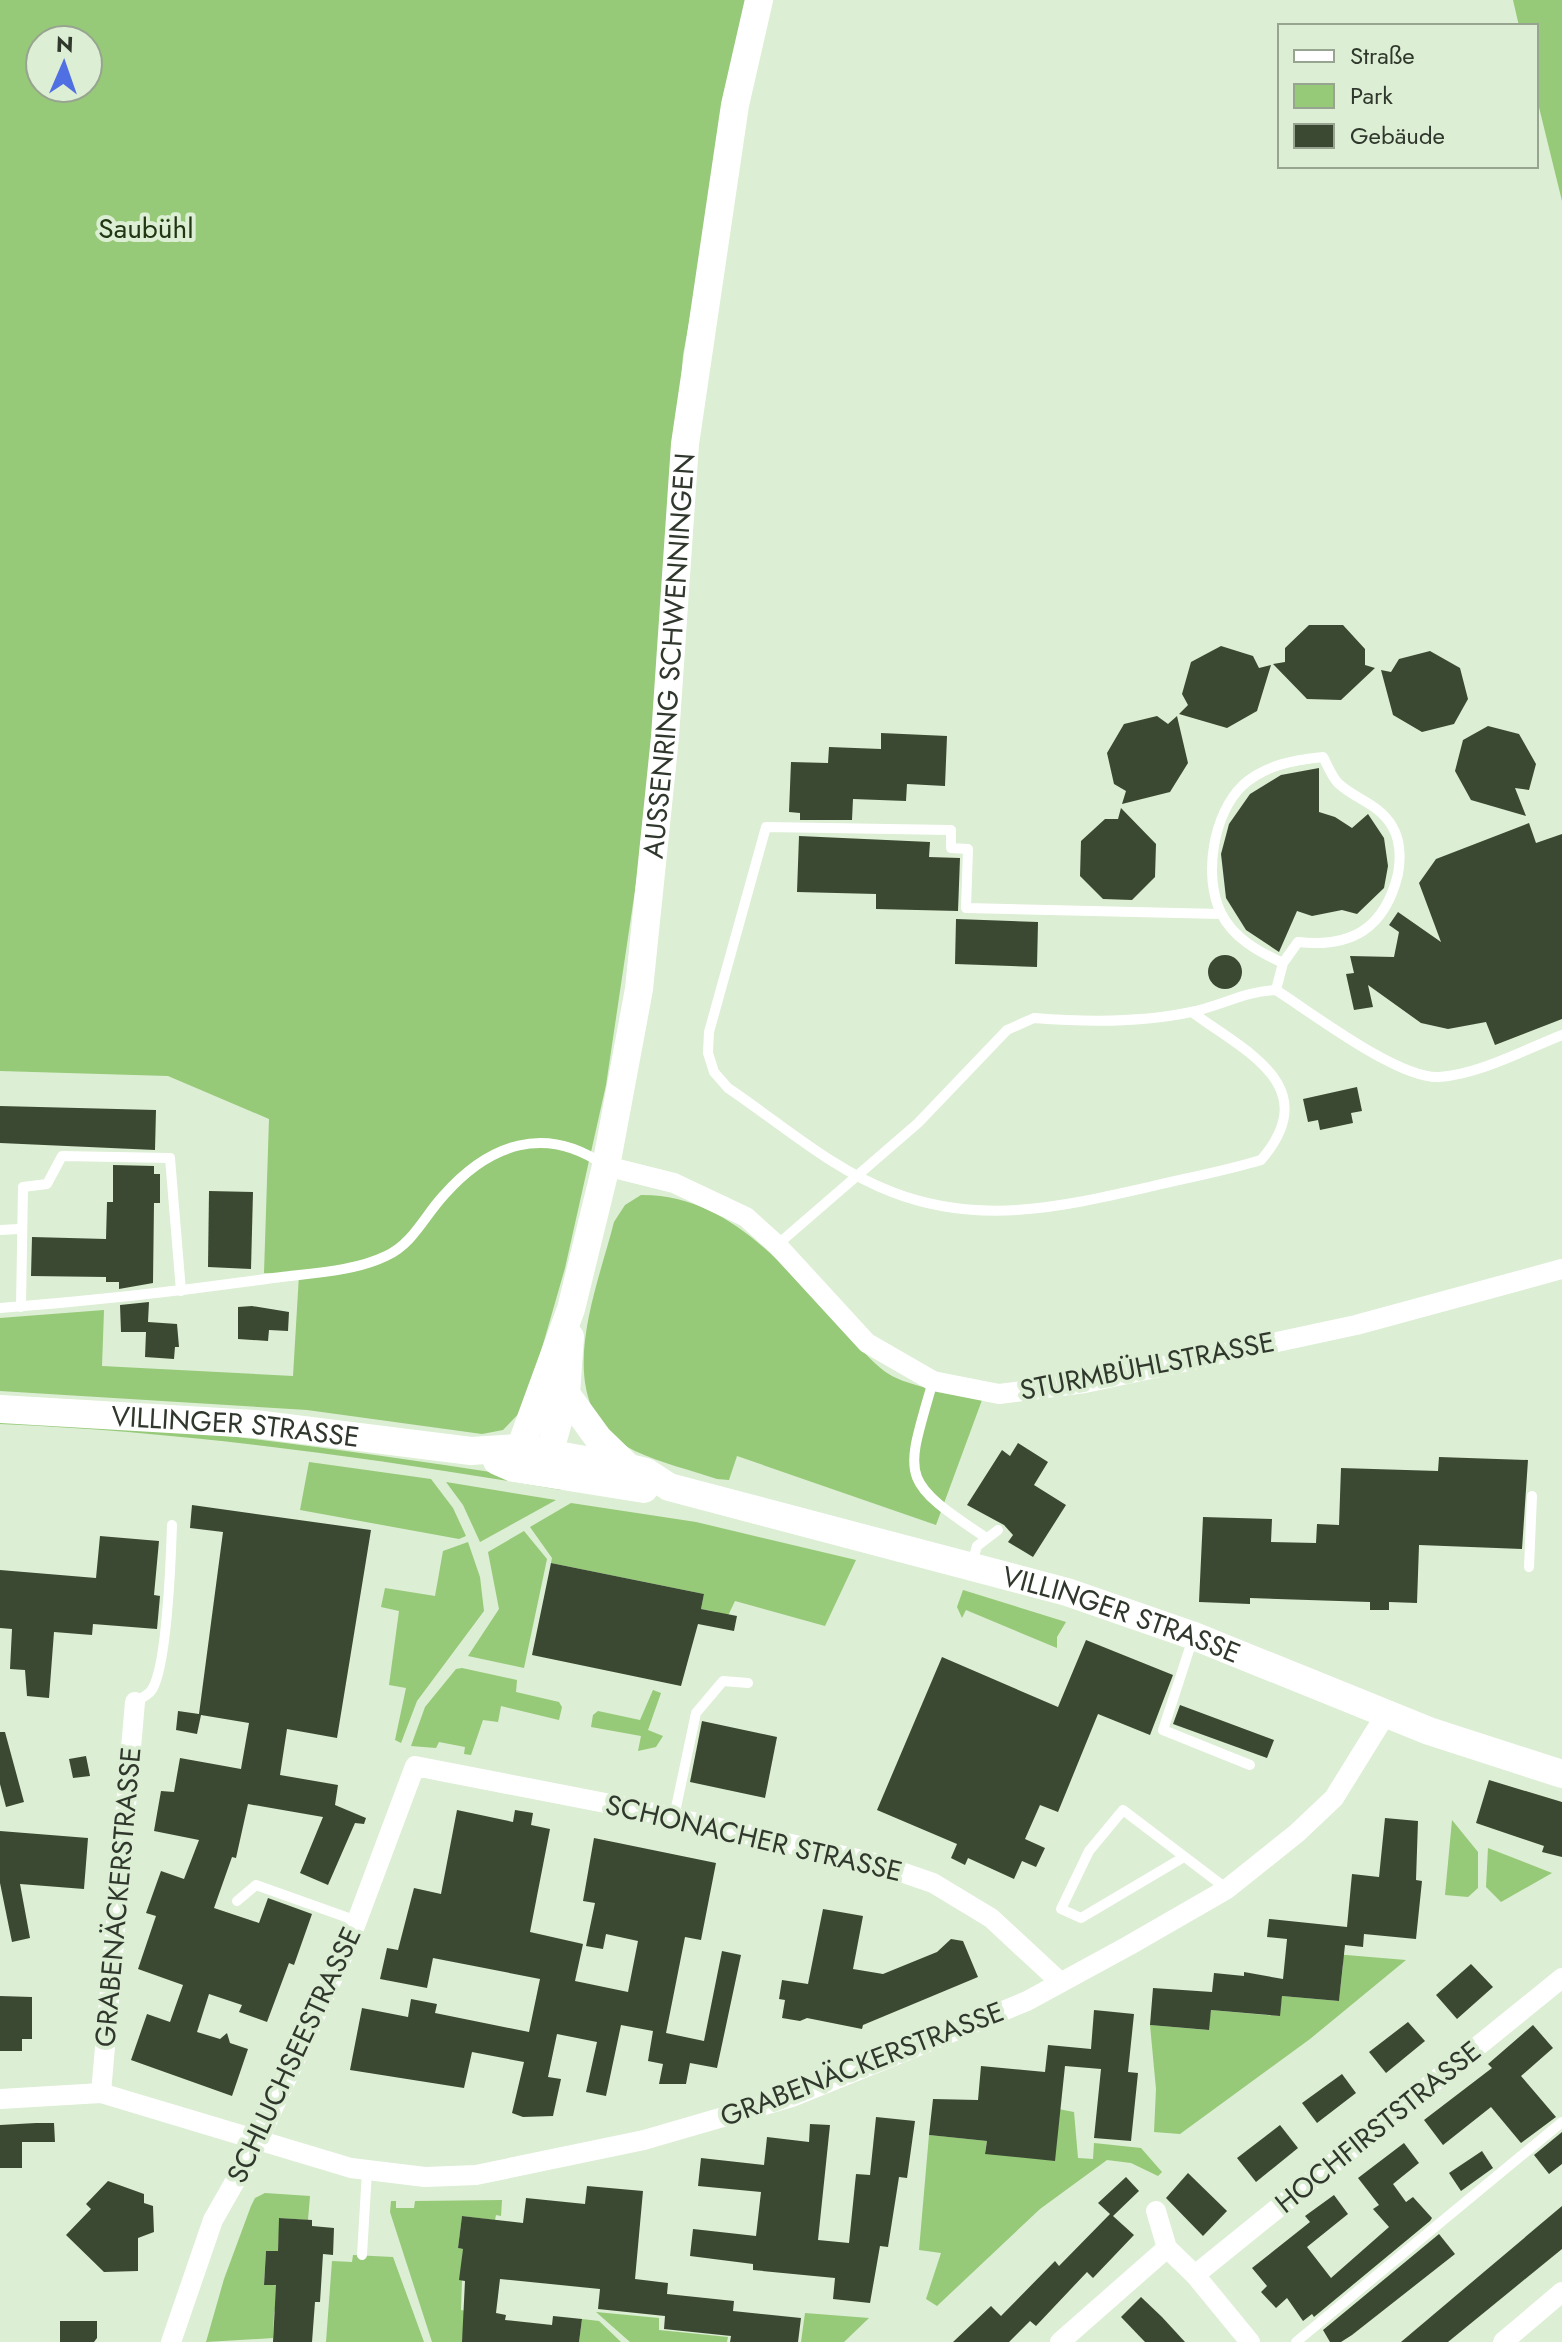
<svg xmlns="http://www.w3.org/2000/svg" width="1562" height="2342" font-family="Jost,sans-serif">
  <rect width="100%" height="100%" fill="#dceed3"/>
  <!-- green -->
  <g fill="#96c978" fill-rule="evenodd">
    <path d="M0,0H749L683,355L651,783L606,1085L565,1268L525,1407L503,1430L482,1434L307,1410L0,1391V1318L104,1310L102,1366L293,1376L299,1275L264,1273L269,1119L168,1076L0,1071ZM40,40H88V88H40Z"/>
    <path d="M1513,0H1562V201L1536,95V26H1519Z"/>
    <path d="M641,1195C732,1194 790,1274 848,1334C862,1349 874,1366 892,1376C917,1389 954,1392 982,1400L936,1525L737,1456L729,1480L717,1479C690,1470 661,1463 635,1451C546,1407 596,1294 614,1222L625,1205Z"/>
    <path d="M0,1418C189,1425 377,1455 564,1483L561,1490C376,1458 188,1432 0,1424Z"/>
    <path d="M309,1462L431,1479L453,1508L466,1536L459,1539L300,1510Z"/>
    <path d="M446,1482L556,1500L480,1542L463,1505Z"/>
    <path d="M571,1503L696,1522L856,1560L825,1626L735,1601L723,1626L717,1612L701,1609L704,1594L551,1563L552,1558L530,1527Z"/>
    <path d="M524,1531L547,1559L524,1668L468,1656L499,1609L488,1552Z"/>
    <path d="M468,1542L480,1577L484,1611L417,1701L401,1743L395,1740L406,1688L389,1685L399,1611L381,1607L385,1588L435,1596L443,1551Z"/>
    <path d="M963,1590L1066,1622L1057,1637V1648L966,1610L962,1618L957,1607Z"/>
    <path d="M462,1668L517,1680L516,1692L559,1702L562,1707L559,1720L501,1706L498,1722L483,1720L471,1755L464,1754L465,1747L439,1742L436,1748L411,1746L425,1707L456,1669Z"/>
    <path d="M653,1690L661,1693L648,1730L663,1736L656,1747L638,1751L641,1736L591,1727L593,1715L598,1711L640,1720Z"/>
    <path d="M1452,1820L1478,1852V1888L1468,1897L1445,1895Z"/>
    <path d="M1488,1848L1552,1873L1501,1902L1486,1887Z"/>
    <path d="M1322,1953L1406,1960L1310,2039L1180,2134L1154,2132L1156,2089L1150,2025L1208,2030L1211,2010L1279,2016L1282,1996L1339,2001L1343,1965Z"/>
    <path d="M1032,2104L1074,2112L1078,2158L1093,2159L1094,2143L1141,2148L1162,2172L1158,2176L1131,2163L1107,2160L1040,2209L937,2306L926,2299L941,2253L919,2250L929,2135L987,2141L985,2153Z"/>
    <path d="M265,2193L310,2196L308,2220L280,2218L278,2251H266L264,2284L282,2286L274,2313L273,2338L206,2342L224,2279L251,2206L255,2198Z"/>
    <path d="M502,2200L501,2216L496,2215L495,2220L462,2216L458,2248L463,2249L461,2310L466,2311L462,2342H432L390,2212L391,2201H396V2208H414L415,2201Z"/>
    <path d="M353,2255L393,2257L424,2342H326L332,2261L352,2262Z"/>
    <path d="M596,2312L659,2318V2330L728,2337L727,2342H630Z"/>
    <path d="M805,2313L869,2318L844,2342H801Z"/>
    <path d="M582,2319L599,2321L621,2342H579Z"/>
  </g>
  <!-- building -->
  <g fill="#3b4933">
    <path d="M1309,625H1343L1365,649V665L1375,668L1341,700L1307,699L1273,664L1285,662V648Z"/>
    <path d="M1221,646L1253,656L1259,668L1271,665L1257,711L1227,728L1179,714L1188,705L1182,694L1191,662Z"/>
    <path d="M1430,651L1460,668L1468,699L1454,724L1422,732L1393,715L1381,670L1391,672L1399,659Z"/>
    <path d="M1157,716L1168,724L1177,716L1188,763L1170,792L1122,804L1126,791L1114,784L1107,753L1124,724Z"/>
    <path d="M1488,726L1519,734L1536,764L1529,790L1515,788L1526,816L1471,800L1455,771L1463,740Z"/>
    <path d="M881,733L947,736L945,786L907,784L906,801L853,799L852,820H800V813L789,812L791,762L828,763L829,747L881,749Z"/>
    <path d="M1319,768V812L1335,817L1352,828L1368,814L1384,838L1388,866L1384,888L1357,914L1342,910L1312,916L1297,911L1279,952L1246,930L1226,898L1221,854L1229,824L1250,794L1281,775Z"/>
    <path d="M1121,808L1156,844L1155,877L1132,900L1103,899L1080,876L1081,841L1105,819H1118Z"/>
    <path d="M1529,823L1536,843L1562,834V1019L1495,1045L1486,1022L1448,1029L1421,1023L1368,985L1373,1007L1354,1010L1346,974L1354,973L1350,956L1394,957L1399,932L1389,925L1398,912L1441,942L1419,883L1436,859Z"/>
    <path d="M799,836L930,842L929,857L960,858L958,911L876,909V894L797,892Z"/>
    <path d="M956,919L1038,922L1037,967L955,964Z"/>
    <circle cx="1225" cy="972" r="17"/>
    <path d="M1357,1087L1362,1111L1351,1113L1353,1123L1320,1130L1318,1120L1308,1122L1303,1099Z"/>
    <path d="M0,1106L156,1110L155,1150L0,1143Z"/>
    <path d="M113,1165L154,1166V1174H160V1203H154L153,1283L119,1289V1282H106V1277L31,1276L32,1237L106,1239L107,1202H113Z"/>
    <path d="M209,1191L253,1192L251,1269L208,1267Z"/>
    <path d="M149,1302L148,1322L177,1324L179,1347H175L174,1359L145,1357L146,1332H121L120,1305Z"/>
    <path d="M252,1306L289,1312L288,1331L269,1330L268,1341L238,1339V1307Z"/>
    <path d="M1018,1443L1048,1462L1034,1485L1066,1505L1033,1557L1008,1542L1013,1535L1004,1525L967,1505L1002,1450L1010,1456Z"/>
    <path d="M1439,1457L1528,1460L1522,1549L1419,1545L1417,1603L1389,1602V1610H1370V1602L1250,1598V1604L1199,1602L1203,1517L1272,1519L1271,1542L1316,1543L1317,1524L1339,1525L1341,1468L1438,1471Z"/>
    <path d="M192,1505L371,1530L337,1738L287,1729L280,1775L338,1785L335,1805L366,1818L364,1824L355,1823L328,1885L300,1873L323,1817L248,1804L236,1858L232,1857L214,1908L259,1923L268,1898L312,1914L294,1965L289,1963L267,2022L239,2012L242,2005L209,1994L197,2032L220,2039L227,2033L230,2043L248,2049L232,2096L131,2060L147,2014L170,2022L183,1985L138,1969L156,1916L146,1913L161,1871L184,1879L199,1840L154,1831L161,1791L174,1792L180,1758L241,1769L249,1723L201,1715L197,1734L176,1730L178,1711L199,1714L223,1532L190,1528Z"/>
    <path d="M100,1536L159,1541L154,1595L160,1596L157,1629L93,1624L92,1635L54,1632L49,1698L27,1696L25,1670L10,1669L12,1629L0,1628V1570L96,1578Z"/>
    <path d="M551,1563L704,1594L701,1609L737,1616L734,1631L698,1624L681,1686L532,1655Z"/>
    <path d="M1086,1640L1173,1675L1150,1735L1098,1714L1058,1812L1040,1805L1025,1839L1045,1848L1036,1867L1022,1861L1014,1879L968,1858L965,1865L951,1858L957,1844L877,1810L942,1657L1058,1707Z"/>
    <path d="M1180,1705L1274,1740L1267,1758L1173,1724Z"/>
    <path d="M702,1721L777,1737L765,1798L690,1782Z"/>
    <path d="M0,1732H5L24,1802L6,1807L0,1784Z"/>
    <path d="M86,1756L90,1776L73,1778L69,1759Z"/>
    <path d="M1489,1780L1562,1802V1857L1542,1852L1544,1846L1476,1823Z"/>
    <path d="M457,1810L513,1822L515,1810L533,1813L531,1825L550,1829L530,1932L583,1944L575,1981L628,1992L638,1941L606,1934L603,1949L586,1946L595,1903L583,1901L594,1838L716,1863L701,1940L685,1937L666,2033L704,2041L722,1951L741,1955L717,2068L690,2063L686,2084H659L663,2064L648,2061L653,2031L621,2025L606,2096L586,2092L597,2042L557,2034L548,2077L561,2079L553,2116L523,2117L512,2113L524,2062L472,2052L464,2088L350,2070L362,2008L408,2017L411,1999L437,2004L435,2013L529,2032L540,1979L433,1958L427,1988L380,1979L387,1948L398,1950L414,1888L441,1894Z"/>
    <path d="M1385,1818L1418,1821L1416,1880L1422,1881L1416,1939L1364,1934L1363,1947L1345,1945L1339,2001L1282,1996L1280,2016L1211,2010L1209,2030L1150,2025L1153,1988L1212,1992L1214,1973L1244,1976V1972L1283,1979L1287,1939L1267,1937L1269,1919L1347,1927L1352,1874L1379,1877Z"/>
    <path d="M0,1831L88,1838L84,1889L20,1884L30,1938L12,1942L0,1883Z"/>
    <path d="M823,1909L863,1916L853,1969L883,1974L937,1952L951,1939L963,1941L978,1977L863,2025L862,2029L807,2018L800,2021L782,2018L785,2000L779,1999L782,1980L808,1984Z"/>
    <path d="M1471,1964L1493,1987L1457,2019L1436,1995Z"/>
    <path d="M0,1996L32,1997V2039H22V2051H0Z"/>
    <path d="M1094,2010L1134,2014L1128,2072L1138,2073L1131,2141L1094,2138L1101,2069L1065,2066L1055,2161L985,2154L987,2141L929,2135L933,2099L978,2100L981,2066L1045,2072L1048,2045L1091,2049Z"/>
    <path d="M1408,2022L1425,2041L1386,2073L1369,2052Z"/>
    <path d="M1533,2025L1553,2048L1521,2076L1556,2117L1521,2143L1491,2107L1443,2145L1424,2120L1492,2068L1488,2064Z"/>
    <path d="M1342,2074L1356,2093L1317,2123L1302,2103Z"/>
    <path d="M876,2117L915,2121L907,2178L899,2177L888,2247L880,2246L870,2303L833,2299L835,2278L753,2270V2264L690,2256L693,2229L756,2236L761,2192L698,2186L701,2158L764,2165L767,2137L809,2142L810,2124L830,2125L818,2240L849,2243L856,2174L870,2175Z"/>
    <path d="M36,2123H54L55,2142H22V2168H0V2125Z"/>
    <path d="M1280,2125L1298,2148L1256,2182L1237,2158Z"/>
    <path d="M1562,2132V2164L1549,2174L1534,2155Z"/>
    <path d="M1404,2143L1419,2163L1393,2184L1406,2202L1413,2197L1432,2218L1430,2221L1314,2317L1312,2314L1303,2321L1287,2298L1276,2308L1261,2292L1267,2286L1252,2268L1310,2222L1305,2216L1334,2195L1348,2214L1307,2247L1331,2278L1389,2227L1373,2209L1379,2205L1358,2178Z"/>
    <path d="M1482,2151L1493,2168L1461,2191L1449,2173Z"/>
    <path d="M1188,2173L1227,2211L1203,2236L1166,2198Z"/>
    <path d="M1126,2177L1139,2191L1113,2216L1134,2235L1093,2278L1087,2272L1036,2326L1030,2321L1009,2342H953L991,2306L1001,2316L1055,2261L1059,2266L1110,2214L1098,2203Z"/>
    <path d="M108,2181L144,2194V2203L153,2206L154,2232L138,2238V2271L104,2272L66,2235L91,2209L86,2204Z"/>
    <path d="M587,2186L643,2191L635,2279L668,2283L667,2294L734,2301L733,2311L801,2318L798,2342H730L731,2336L664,2329L665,2316L598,2309L600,2289L500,2279L496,2313L506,2315L505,2320L552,2325L553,2316L582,2319L579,2342H462L465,2281L459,2280L463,2249L458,2248L462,2216L523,2223L526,2198L585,2204Z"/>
    <path d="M1562,2206V2249L1448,2342H1401Z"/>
    <path d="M279,2218L312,2220V2226L334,2228L333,2255L323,2254L320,2302H315L312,2342H273L276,2285H264L266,2251H278Z"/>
    <path d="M1439,2234L1455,2254L1352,2335L1341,2342H1330L1323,2330Z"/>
    <path d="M1141,2297L1162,2317L1185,2342H1145L1121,2317Z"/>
    <path d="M60,2321H97V2338L94,2342H60Z"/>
  </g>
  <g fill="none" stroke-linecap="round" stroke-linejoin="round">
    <!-- lane -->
    <g stroke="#fff" stroke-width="10">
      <path d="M1276,990L1283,963C1259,952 1233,938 1221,913C1203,876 1213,814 1243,785C1265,765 1294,760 1323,757C1328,766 1332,778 1339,784C1357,800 1379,804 1392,826C1401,841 1401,857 1398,874C1385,928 1352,948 1298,942L1283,963"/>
      <path d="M1192,1012C1242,1050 1326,1085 1261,1160C1225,1171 1186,1178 1149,1187C1061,1207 979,1226 892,1192C833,1170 780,1123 728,1088L714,1072L708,1053L709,1032L766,827L951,830V848L968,849L966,908L1221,914"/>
      <path d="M0,1230L19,1229"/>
      <path d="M777,1245L918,1123L1007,1030L1034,1018C1085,1022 1141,1023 1191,1012C1221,1006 1245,991 1276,990C1312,1013 1398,1079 1439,1077C1480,1074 1524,1050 1562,1035"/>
      <path d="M21,1307L23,1187L47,1184L62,1156L170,1158L181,1291"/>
      <path d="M0,1308C91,1301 182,1291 273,1278C309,1273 353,1272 386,1256C413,1244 425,1215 444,1195C489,1144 545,1124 604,1165"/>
      <path d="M933,1381C905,1479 898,1479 985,1537"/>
      <path d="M972,1563L977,1546L998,1530"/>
      <path d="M1529,1567L1532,1496"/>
      <path d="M1193,1638L1163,1730L1250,1765"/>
      <path d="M135,1702C140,1699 148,1695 151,1691C167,1670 171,1555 172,1525"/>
      <path d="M674,1817L696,1713L723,1681L748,1683"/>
      <path d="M1184,1857L1081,1918L1061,1909L1089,1851L1123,1810L1227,1889"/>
      <path d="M237,1901L256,1885L357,1921"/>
      <path d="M362,2255L367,2171"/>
      <path d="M1296,2342L1562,2122"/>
    </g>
    <!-- street -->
    <g stroke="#fff" stroke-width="20">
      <path d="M606,1166L674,1183L746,1217L777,1245L867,1343L933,1381L999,1394L1085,1383L1356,1325L1562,1269"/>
      <path d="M101,2093L135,1702"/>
      <path d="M0,2099L101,2093L351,2168L425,2177L476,2175L644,2140L792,2097L911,2049L1027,2001L1128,1946L1227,1889L1297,1833L1334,1798L1386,1714"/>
      <path d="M1156,2211L1167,2248L1195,2275L1250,2342"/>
      <path d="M1195,2275L1562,1978"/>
      <path d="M171,2342L213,2220L258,2141L349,1942L415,1766L631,1808L875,1863L933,1883L991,1918L1060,1982"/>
      <path d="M1060,2342L1167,2248"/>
      <path d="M1503,2342L1562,2292"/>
    </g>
    <!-- secondary -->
    <g stroke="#fff" stroke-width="28">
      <path d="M566,1394L598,1438L629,1468"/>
      <path id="s1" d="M0,1409L255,1424L471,1451L518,1448L630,1468L646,1472L669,1487L1067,1592L1194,1636L1429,1731L1562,1774"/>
      <path d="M497,1461L513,1468L644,1489"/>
      <path id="s2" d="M514,1465L571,1309L606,1166L639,989L665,737L685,444L735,105L759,0"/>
      <path d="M545,1468L566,1394L570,1337"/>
    </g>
  </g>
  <g text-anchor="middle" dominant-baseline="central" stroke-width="8" stroke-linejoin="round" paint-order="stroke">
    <!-- park labels -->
    <g font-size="28" fill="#213613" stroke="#dceed3">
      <text x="146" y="228">Saubühl</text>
    </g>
    <!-- street labels -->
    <g font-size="28" fill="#30372c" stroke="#dceed3">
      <text stroke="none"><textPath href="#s2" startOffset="828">AUSSENRING SCHWENNINGEN</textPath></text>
      <text transform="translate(1147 1366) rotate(-11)">STURMBÜHLSTRASSE</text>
      <text stroke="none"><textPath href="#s1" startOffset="236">VILLINGER STRASSE</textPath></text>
      <text stroke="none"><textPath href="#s1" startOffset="1148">VILLINGER STRASSE</textPath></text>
      <text transform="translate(754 1838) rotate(13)">SCHONACHER STRASSE</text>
      <text transform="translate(118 1897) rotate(-85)">GRABENÄCKERSTRASSE</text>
      <text transform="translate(294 2055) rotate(-65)">SCHLUCHSEESTRASSE</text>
      <text transform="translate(862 2064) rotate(-21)">GRABENÄCKERSTRASSE</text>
      <text transform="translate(1378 2127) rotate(-39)">HOCHFIRSTSTRASSE</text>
    </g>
  </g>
  <!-- legend -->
  <rect x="1278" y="24" width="260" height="144" fill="#dceed3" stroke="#97a590" stroke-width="2"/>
  <rect x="1294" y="50" width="40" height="12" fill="#ffffff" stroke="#97a590" stroke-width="2"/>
  <text x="1350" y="64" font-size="24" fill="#30372c">Straße</text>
  <rect x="1294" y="84" width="40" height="24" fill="#96c978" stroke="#97a590" stroke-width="2"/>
  <text x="1350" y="104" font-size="24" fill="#30372c">Park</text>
  <rect x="1294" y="124" width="40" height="24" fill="#3b4933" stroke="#97a590" stroke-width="2"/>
  <text x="1350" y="144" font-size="24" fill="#30372c">Gebäude</text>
  <!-- north arrow -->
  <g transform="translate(64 64) rotate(2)"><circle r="38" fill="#dceed3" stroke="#97a590" stroke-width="2"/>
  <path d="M0-6L14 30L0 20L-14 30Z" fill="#4f6fe3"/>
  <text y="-12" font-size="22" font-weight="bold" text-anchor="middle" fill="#30372c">N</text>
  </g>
</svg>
